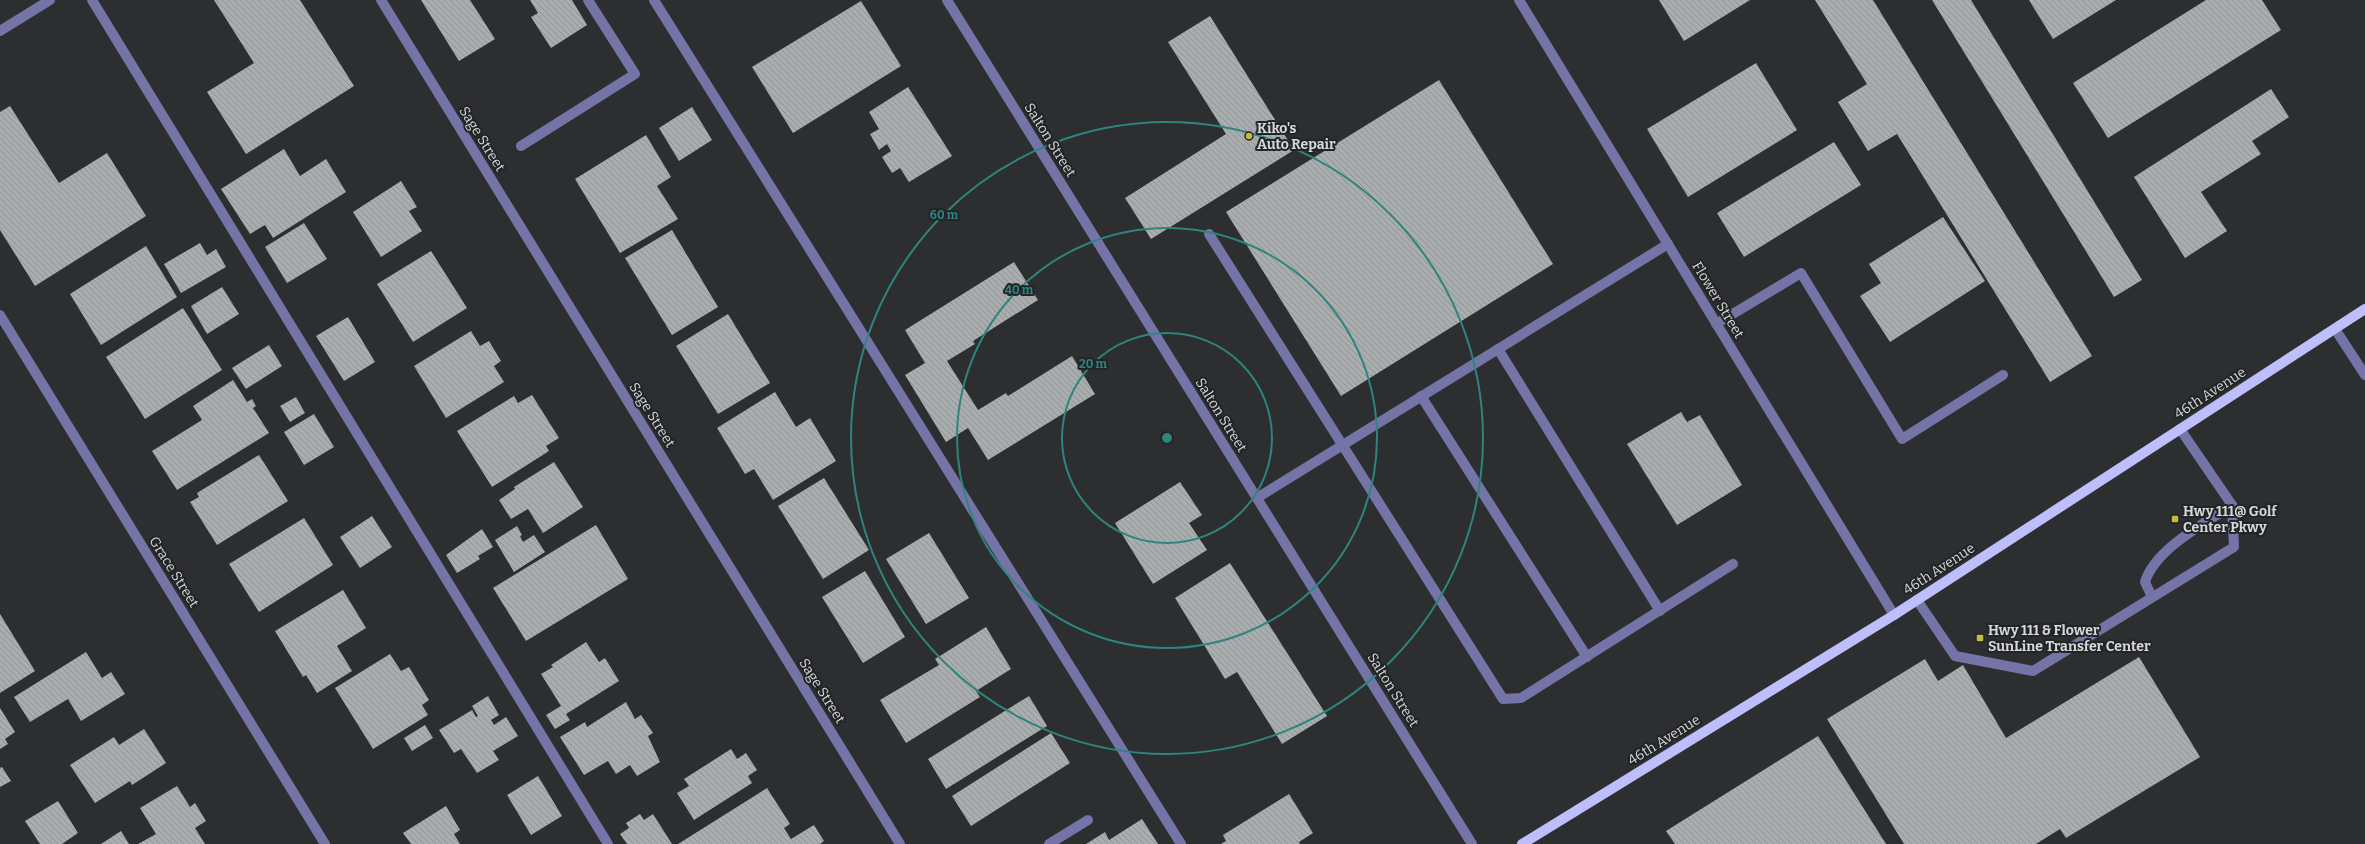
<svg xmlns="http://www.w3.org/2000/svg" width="2365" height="844" font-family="Bitter,serif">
  <defs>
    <pattern id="building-back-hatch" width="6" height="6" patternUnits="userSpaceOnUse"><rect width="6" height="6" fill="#a9adae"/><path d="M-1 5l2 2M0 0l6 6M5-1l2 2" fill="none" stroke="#8f9293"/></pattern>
  </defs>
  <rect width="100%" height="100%" fill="#2c2e30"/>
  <!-- building -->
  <g fill="url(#building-back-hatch)">
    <path d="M214,0H300L354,86L246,154L207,92L254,63Z"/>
    <path d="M421,0H470L495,39L459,61Z"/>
    <path d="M530,0H572L587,25L551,48L531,17L538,13Z"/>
    <path d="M1659,0H1750L1684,41Z"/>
    <path d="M1815,0H1873L2092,356L2050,382L1897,134L1868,151L1838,102L1867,84Z"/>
    <path d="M1932,0H1971L2142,280L2114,297Z"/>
    <path d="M2029,0H2116L2053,39Z"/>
    <path d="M2206,0H2262L2281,30L2108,138L2073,83Z"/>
    <path d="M861,1L901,66L793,133L752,67Z"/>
    <path d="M1210,16L1294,150L1151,239L1125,198L1226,134L1168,42Z"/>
    <path d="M1756,63L1797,130L1688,197L1647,129Z"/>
    <path d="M1439,80L1553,264L1341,396L1226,212Z"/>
    <path d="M908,87L952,156L909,182L900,168L892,173L882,157L891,151L887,144L879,150L870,134L879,129L869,112Z"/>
    <path d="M2271,89L2289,117L2252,141L2261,154L2201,192L2227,231L2185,258L2134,177Z"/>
    <path d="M10,106L59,183L107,153L146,216L35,286L0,230V112Z"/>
    <path d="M692,107L712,140L679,161L659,128Z"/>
    <path d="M646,135L671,177L657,186L678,219L620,253L575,179Z"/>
    <path d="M1834,142L1861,185L1744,257L1717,213Z"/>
    <path d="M284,149L300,176L326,159L346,192L273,238L265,225L250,234L221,189Z"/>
    <path d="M401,181L417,207L409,211L422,231L381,257L353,212Z"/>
    <path d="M1943,217L1985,281L1890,342L1860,296L1881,283L1869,264Z"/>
    <path d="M304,223L327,259L287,283L265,247Z"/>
    <path d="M672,230L718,307L672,335L625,258Z"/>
    <path d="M200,243L207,255L216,249L226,267L181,293L164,264Z"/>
    <path d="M146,246L177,297L101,345L70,294Z"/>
    <path d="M431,251L467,308L413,342L377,284Z"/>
    <path d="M1014,262L1038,300L973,341L975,344L947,361L978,410L1006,393L1008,396L1072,356L1095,394L988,460L968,428L946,442L905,375L925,363L905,330Z"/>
    <path d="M222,287L239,314L207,334L191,306Z"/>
    <path d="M183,308L222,370L145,419L106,357Z"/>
    <path d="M728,314L770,383L718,414L676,346Z"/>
    <path d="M348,317L375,362L344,381L316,336Z"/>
    <path d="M471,331L480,346L489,341L501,361L494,366L504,382L446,418L414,366Z"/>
    <path d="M269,345L282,366L246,389L232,368Z"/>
    <path d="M233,380L247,402L252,399L256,406L253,408L269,433L177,490L152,451L202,420L193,406Z"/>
    <path d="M775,392L796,427L810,418L836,461L773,500L754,469L745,474L717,428Z"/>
    <path d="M532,395L559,438L546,446L549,451L492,487L457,431L514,396L518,403Z"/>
    <path d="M296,397L305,413L290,422L280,406Z"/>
    <path d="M1681,412L1687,422L1700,415L1742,485L1677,525L1627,444Z"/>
    <path d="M314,414L334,447L304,465L284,432Z"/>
    <path d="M259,455L288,501L217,545L190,502L199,497L197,493Z"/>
    <path d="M554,462L583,507L543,533L528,509L511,519L499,500L515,489L514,487Z"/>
    <path d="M824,478L869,550L823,579L778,506Z"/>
    <path d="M1180,482L1202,515L1189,523L1207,550L1153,584L1115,523Z"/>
    <path d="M372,516L392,547L360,568L340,537Z"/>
    <path d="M304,518L333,565L259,612L229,564Z"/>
    <path d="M596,525L628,579L526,641L493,588Z"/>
    <path d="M517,526L522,535L520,536L523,542L534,535L545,552L514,572L495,540Z"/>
    <path d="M482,529L493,547L478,556L480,559L457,573L446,555Z"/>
    <path d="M929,533L969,598L926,624L886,559Z"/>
    <path d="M1230,563L1327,716L1282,744L1237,672L1225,679L1175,598Z"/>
    <path d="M865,571L905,637L863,663L822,597Z"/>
    <path d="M343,590L366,628L337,646L352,671L317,693L306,675L303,677L275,631Z"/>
    <path d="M0,614L35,671L0,693Z"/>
    <path d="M986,627L1011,669L976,691L980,697L906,743L880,700L939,665L935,659Z"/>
    <path d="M586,642L599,662L605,658L619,681L566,714L570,720L555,729L546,715L561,706L541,674L553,667L551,665Z"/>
    <path d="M86,652L102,678L111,672L125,694L81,721L68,699L30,722L14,697Z"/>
    <path d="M390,654L401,671L409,667L429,700L422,705L428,715L373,749L335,688Z"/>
    <path d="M2139,657L2200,757L2066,838L2060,829L2036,844H1904L1827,719L1925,659L1938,681L1963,665L2006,738Z"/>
    <path d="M488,696L499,715L491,720L494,725L506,717L518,736L493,751L499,760L477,773L461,749L454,753L439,730L472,710L476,717L478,716L472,706Z"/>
    <path d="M1029,696L1047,726L946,789L928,759Z"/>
    <path d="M626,702L635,719L641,715L653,733L648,736L660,762L637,776L630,765L616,774L608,761L584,775L560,737L585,722L587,727Z"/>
    <path d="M0,708L15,732L5,739L8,744L0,749Z"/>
    <path d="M425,725L433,738L412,751L404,738Z"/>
    <path d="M144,729L166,763L132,785L130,781L95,803L70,765L114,737L119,745Z"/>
    <path d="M1051,733L1070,763L971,826L952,796Z"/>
    <path d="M1818,736L1886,844H1675L1666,831Z"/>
    <path d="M731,749L737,759L746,753L757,770L748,776L752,783L694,820L677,793L689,786L684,779Z"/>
    <path d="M2,767L11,781L0,787V768Z"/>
    <path d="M538,776L562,816L531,835L507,795Z"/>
    <path d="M177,786L190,807L195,803L206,821L195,828L205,844H138L156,834L140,808Z"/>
    <path d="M767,788L790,824L784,828L791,839L814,825L824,841L820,844H678Z"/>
    <path d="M1289,794L1313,833L1299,842L1300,844H1221L1226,841L1223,835Z"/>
    <path d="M58,801L78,833L62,844H40L25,821Z"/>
    <path d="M446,806L460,830L454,834L460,844H411L403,833Z"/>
    <path d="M640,814L644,820L653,814L672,844H627L620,834L629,828L626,823Z"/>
    <path d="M1142,819L1158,844H1086L1105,832L1109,840Z"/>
    <path d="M121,831L129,844H101Z"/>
  </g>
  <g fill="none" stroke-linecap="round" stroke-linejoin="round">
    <!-- minor -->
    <g stroke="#7474a6" stroke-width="10">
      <path d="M92,0L608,844"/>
      <path d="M381,0L900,844"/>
      <path d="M654,0L1181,844"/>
      <path d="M947,0L1472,844"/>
      <path d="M1519,0L1894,615"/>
      <path d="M0,31L50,0"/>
      <path d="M521,146L635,74L588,0"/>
      <path d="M1209,234L1503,699L1521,698L1733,564"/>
      <path d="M0,315L325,844"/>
      <path d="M1716,324L1801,273L1902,439L2003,375"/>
      <path d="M2335,329L2365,375"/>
      <path d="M1498,349L1660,611"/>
      <path d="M1421,396L1587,657"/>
      <path d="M1257,498L1668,244"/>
      <path d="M2152,597L2145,582C2155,549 2204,524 2232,505"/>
      <path d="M1917,600L1955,656L2033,671L2234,547L2232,505L2180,429"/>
      <path d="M1049,844L1088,820"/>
    </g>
    <!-- major -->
    <path stroke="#bfbefc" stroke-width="10" d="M1522,844L1894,615L2365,309"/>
  </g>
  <!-- distance rings -->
  <g fill="none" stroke="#2d857e" stroke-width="2">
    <circle cx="1167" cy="438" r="105"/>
    <circle cx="1167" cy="438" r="210"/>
    <circle cx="1167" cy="438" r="316"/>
  </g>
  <!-- markers -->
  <g fill="#c6bc3c" stroke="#222426" stroke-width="1.5">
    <circle cx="1249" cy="136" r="4"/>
    <rect x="2171" y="515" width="8" height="8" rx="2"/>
    <rect x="1976" y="634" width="8" height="8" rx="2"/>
  </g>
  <g text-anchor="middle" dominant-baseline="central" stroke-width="4" stroke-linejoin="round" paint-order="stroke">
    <!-- poi labels -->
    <g font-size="14" font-weight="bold" fill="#d7d8da" stroke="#222426" text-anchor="start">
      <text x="1257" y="128">Kiko's<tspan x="1257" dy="16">Auto Repair</tspan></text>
      <text x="2183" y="511">Hwy 111@ Golf<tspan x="2183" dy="16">Center Pkwy</tspan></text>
      <text x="1988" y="630">Hwy 111 &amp; Flower<tspan x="1988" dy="16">SunLine Transfer Center</tspan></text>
    </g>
    <!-- street labels -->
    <g font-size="14" fill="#d7d8da" stroke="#222426">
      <text transform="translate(482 139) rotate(58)">Sage Street</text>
      <text transform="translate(1050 140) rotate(58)">Salton Street</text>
      <text transform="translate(1718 300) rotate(59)">Flower Street</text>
      <text transform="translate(2210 393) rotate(-33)">46th Avenue</text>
      <text transform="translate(652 415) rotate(58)">Sage Street</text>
      <text transform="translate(1221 415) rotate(58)">Salton Street</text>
      <text transform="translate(1939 569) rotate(-33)">46th Avenue</text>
      <text transform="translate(174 572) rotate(58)">Grace Street</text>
      <text transform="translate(1393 690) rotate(58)">Salton Street</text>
      <text transform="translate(822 691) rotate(58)">Sage Street</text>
      <text transform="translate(1664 740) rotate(-32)">46th Avenue</text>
    </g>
  </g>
  <circle cx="1167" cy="438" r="6" fill="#2d857e" stroke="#222426" stroke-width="2"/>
  <g font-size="12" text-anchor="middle" font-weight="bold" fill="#2d857e" stroke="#222426" stroke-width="4" stroke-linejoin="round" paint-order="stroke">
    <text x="944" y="219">60 m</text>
    <text x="1019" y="294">40 m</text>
    <text x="1093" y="368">20 m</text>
  </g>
</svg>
